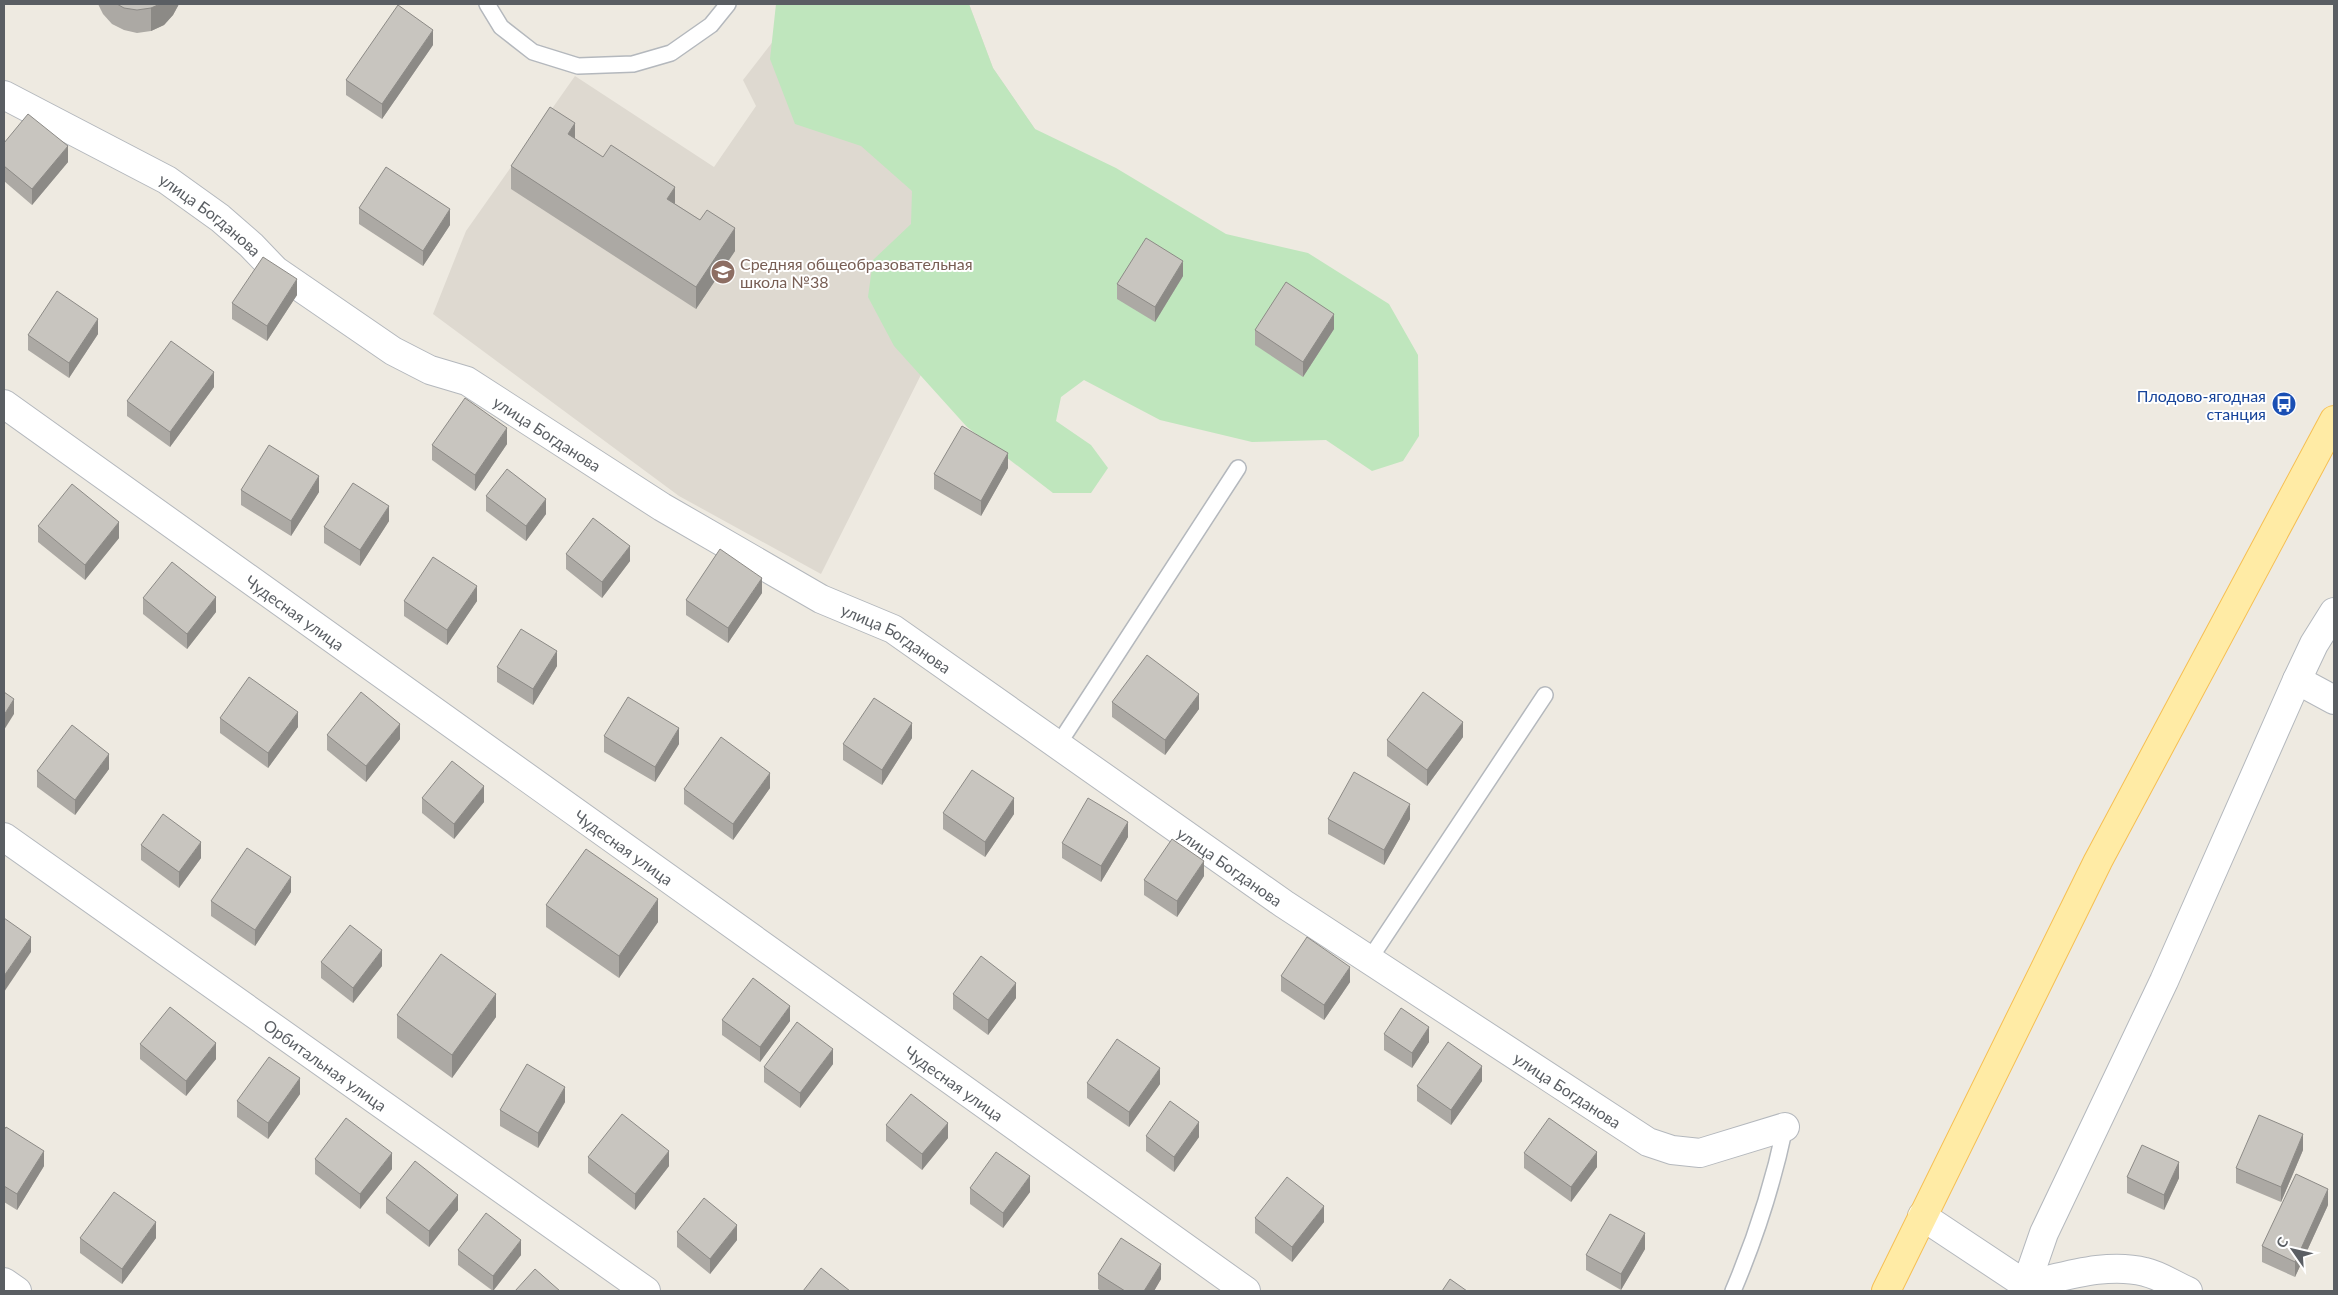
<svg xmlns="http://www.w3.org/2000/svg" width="2338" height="1295" font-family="Lato,sans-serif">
  <rect width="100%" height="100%" fill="#eeeae1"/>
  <!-- education -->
  <path fill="#ded9d0" d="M802,4H969L993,68L1035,129L945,327L821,574L679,496L433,314L466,231L575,76L714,167L756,106L743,80Z"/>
  <!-- green -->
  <path fill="#bfe6bd" d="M776,4H969L993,68L1035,129L1116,168L1226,234L1308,253L1389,304L1418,355L1419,436L1403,461L1372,471L1326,440L1252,442L1160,420L1084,380L1061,397L1056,421L1091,445L1108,468L1091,493H1053L967,427L894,346L868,297L873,260L911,224L912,191L861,146L795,124L770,59Z"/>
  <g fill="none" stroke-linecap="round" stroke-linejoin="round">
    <defs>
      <g id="lane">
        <path d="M487,4L501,27L533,52L578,66L633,64L671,53L711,25L728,4"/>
        <path d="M1058,745L1238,468"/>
        <path d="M1369,960L1545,695"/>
        <path d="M1733,1291C1756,1237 1773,1184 1785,1127"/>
      </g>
      <g id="street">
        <path id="s1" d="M4,95L167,180L220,218L251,245L275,270L393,351L430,370L467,381L662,507L821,599L893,629L1284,904L1648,1142L1672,1150L1700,1153L1785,1127"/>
        <path id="s2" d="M4,404L1246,1291"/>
        <path d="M2297,680L2334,700"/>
        <path id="s3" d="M4,837L646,1291"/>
        <path d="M1922,1216L2026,1285L2044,1233L2164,981L2297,680L2314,644L2334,612"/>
        <path d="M4,1282L17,1291"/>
        <path d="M2023,1291L2026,1285C2064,1277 2106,1262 2145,1272C2159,1275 2174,1285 2188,1291"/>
      </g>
      <path id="primary" d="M1886,1291L2098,861L2334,420"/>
    </defs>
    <!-- lane casing -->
    <use href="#lane" stroke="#b4b8bd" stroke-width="18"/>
    <!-- street casing -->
    <use href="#street" stroke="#b4b8bd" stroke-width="30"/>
    <!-- primary casing -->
    <use href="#primary" stroke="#f6bf52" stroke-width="30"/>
    <!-- lane -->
    <use href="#lane" stroke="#fff" stroke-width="15"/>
    <!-- street -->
    <use href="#street" stroke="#fff" stroke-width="28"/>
    <!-- primary -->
    <use href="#primary" stroke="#ffeba5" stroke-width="28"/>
  </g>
  <!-- wall -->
  <g fill="#aca9a4">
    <path d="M98,4H179L173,15L164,25L151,31L137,33L124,30L112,24L103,14Z"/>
    <path d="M433,45L382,119L346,95V80Z"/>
    <path d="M575,139L700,220L735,251L696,309L511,189V166Z"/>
    <path d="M4,143L68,162L32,205L4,181Z"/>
    <path d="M359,208L450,225L423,266L359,224Z"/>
    <path d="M1183,276L1155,322L1117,299V284Z"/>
    <path d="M297,295L267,341L232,319V303Z"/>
    <path d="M1334,329L1303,377L1255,345V330Z"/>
    <path d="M98,334L69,378L28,350V335Z"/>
    <path d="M214,387L170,447L127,416V401Z"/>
    <path d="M507,444L475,491L432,460V445Z"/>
    <path d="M1008,468L981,516L934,489V474Z"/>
    <path d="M241,490L319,492L291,536L241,505Z"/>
    <path d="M486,496L546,514L526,541L486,511Z"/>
    <path d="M389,521L360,566L324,543V527Z"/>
    <path d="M38,526L119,538L85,580L38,542Z"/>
    <path d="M566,554L630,561L602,598L566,569Z"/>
    <path d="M762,593L728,643L686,615V600Z"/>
    <path d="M143,598L216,612L187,649L143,614Z"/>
    <path d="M404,601H477L447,645L404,616Z"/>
    <path d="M557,666L533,705L497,682V667Z"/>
    <path d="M1112,702L1199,709L1165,755L1112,717Z"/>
    <path d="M220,718L298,727L268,768L220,733Z"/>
    <path d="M327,735L400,739L366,782L327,750Z"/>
    <path d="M604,736L679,744L655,782L604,752Z"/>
    <path d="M1463,737L1427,786L1387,756V740Z"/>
    <path d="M912,738L882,785L843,760V744Z"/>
    <path d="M109,769L75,815L37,787V771Z"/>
    <path d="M770,788L733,840L684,804V789Z"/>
    <path d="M422,798L484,802L454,839L422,813Z"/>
    <path d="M943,813L1014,814L985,857L943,829Z"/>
    <path d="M1328,819H1410L1384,865L1328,834Z"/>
    <path d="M1128,837L1101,882L1062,858V843Z"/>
    <path d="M141,845L201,858L179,888L141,860Z"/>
    <path d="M1204,876L1177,917L1144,895V880Z"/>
    <path d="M291,892L255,946L211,916V901Z"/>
    <path d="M546,905L658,922L619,978L546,927Z"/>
    <path d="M321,962L382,966L353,1003L321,978Z"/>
    <path d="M1281,976L1350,982L1324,1020L1281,991Z"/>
    <path d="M953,994L1016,998L988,1035L953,1009Z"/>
    <path d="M397,1015L496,1017L452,1078L397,1038Z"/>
    <path d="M722,1020L790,1021L760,1062L722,1035Z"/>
    <path d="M1384,1034L1429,1042L1412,1068L1384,1050Z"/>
    <path d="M140,1044L216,1059L186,1096L140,1059Z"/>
    <path d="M833,1064L800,1108L764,1082V1067Z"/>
    <path d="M1482,1081L1451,1125L1417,1101V1086Z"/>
    <path d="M1087,1083L1160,1084L1129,1127L1087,1098Z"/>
    <path d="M300,1094L268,1139L237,1117V1101Z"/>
    <path d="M565,1102L538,1148L500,1126V1110Z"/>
    <path d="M886,1125L948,1138L922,1170L886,1141Z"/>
    <path d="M4,1130L44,1166L17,1210L4,1202Z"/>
    <path d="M1146,1136L1199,1137L1174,1172L1146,1151Z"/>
    <path d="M2303,1150L2281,1202L2236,1183V1168Z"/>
    <path d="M1524,1153L1597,1167L1571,1202L1524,1168Z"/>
    <path d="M588,1157L669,1166L635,1210L588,1173Z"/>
    <path d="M315,1159L392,1169L360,1209L315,1174Z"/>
    <path d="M2127,1177L2179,1178L2164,1210L2127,1193Z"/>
    <path d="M970,1188L1030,1192L1003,1228L970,1204Z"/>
    <path d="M386,1198L458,1210L429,1247L386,1213Z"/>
    <path d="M2328,1205L2295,1277L2262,1262V1246Z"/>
    <path d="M1255,1218L1324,1222L1292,1262L1255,1233Z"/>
    <path d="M677,1232L737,1240L710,1274L677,1247Z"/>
    <path d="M80,1238H156L122,1284L80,1253Z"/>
    <path d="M1645,1249L1621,1290L1586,1270V1255Z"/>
    <path d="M458,1250L521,1255L493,1291L458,1265Z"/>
    <path d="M1098,1274L1161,1279L1154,1291H1101L1098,1289Z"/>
  </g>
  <!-- shaded-wall -->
  <g fill="#8c8a86">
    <path d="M160,4H179L173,15L164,25L151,31V8Z"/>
    <path d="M5,16V38L4,40V18Z"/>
    <path d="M433,30V45L382,119V104Z"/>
    <path d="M575,123V146L568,134Z"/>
    <path d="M68,146V162L32,205V189Z"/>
    <path d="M675,187V209L667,199Z"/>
    <path d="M450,209V225L423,266V251Z"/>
    <path d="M735,228V251L696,309V287Z"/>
    <path d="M1183,261V276L1155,322V307Z"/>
    <path d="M297,279V295L267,341V326Z"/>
    <path d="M1334,314V329L1303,377V362Z"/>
    <path d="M98,319V334L69,378V363Z"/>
    <path d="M214,372V387L170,447V432Z"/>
    <path d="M507,428V444L475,491V475Z"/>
    <path d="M1008,453V468L981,516V501Z"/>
    <path d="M319,476V492L291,536V521Z"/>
    <path d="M546,499V514L526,541V526Z"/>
    <path d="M389,506V521L360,566V550Z"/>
    <path d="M119,522V538L85,580V565Z"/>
    <path d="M630,546V561L602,598V582Z"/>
    <path d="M762,578V593L728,643V628Z"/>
    <path d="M477,586V601L447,645V630Z"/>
    <path d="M216,597V612L187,649V634Z"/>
    <path d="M557,651V666L533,705V689Z"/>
    <path d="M1199,694V709L1165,755V740Z"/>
    <path d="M14,699V714L4,730V715Z"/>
    <path d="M298,712V727L268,768V753Z"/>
    <path d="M1463,722V737L1427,786V770Z"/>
    <path d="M912,723V738L882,785V770Z"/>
    <path d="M400,724V739L366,782V766Z"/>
    <path d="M679,728V744L655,782V767Z"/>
    <path d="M109,754V769L75,815V800Z"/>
    <path d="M770,773V788L733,840V824Z"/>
    <path d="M484,786V802L454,839V824Z"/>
    <path d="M1014,798V814L985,857V842Z"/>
    <path d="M1410,804V819L1384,865V850Z"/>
    <path d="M1128,822V837L1101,882V866Z"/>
    <path d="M201,842V858L179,888V872Z"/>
    <path d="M1204,861V876L1177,917V901Z"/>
    <path d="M291,877V892L255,946V930Z"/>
    <path d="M658,899V922L619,978V956Z"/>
    <path d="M31,937V952L4,992V976Z"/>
    <path d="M382,950V966L353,1003V988Z"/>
    <path d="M1350,967V982L1324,1020V1005Z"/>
    <path d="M1016,983V998L988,1035V1020Z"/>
    <path d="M496,994V1017L452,1078V1055Z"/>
    <path d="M790,1006V1021L760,1062V1047Z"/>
    <path d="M1429,1027V1042L1412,1068V1053Z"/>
    <path d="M216,1043V1059L186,1096V1081Z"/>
    <path d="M833,1049V1064L800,1108V1093Z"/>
    <path d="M1482,1066V1081L1451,1125V1110Z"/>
    <path d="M1160,1068V1084L1129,1127V1112Z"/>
    <path d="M300,1078V1094L268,1139V1123Z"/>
    <path d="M565,1087V1102L538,1148V1133Z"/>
    <path d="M1199,1122V1137L1174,1172V1157Z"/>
    <path d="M948,1123V1138L922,1170V1154Z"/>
    <path d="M2303,1134V1150L2281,1202V1187Z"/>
    <path d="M44,1151V1166L17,1210V1194Z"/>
    <path d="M669,1151V1166L635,1210V1194Z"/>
    <path d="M1597,1152V1167L1571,1202V1187Z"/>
    <path d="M392,1153V1169L360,1209V1194Z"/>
    <path d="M2179,1162V1178L2164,1210V1195Z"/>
    <path d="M1030,1176V1192L1003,1228V1213Z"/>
    <path d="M2328,1189V1205L2295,1277V1262Z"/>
    <path d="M458,1195V1210L429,1247V1231Z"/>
    <path d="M1324,1206V1222L1292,1262V1247Z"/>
    <path d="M156,1222V1238L122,1284V1269Z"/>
    <path d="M737,1225V1240L710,1274V1259Z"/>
    <path d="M1645,1233V1249L1621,1290V1274Z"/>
    <path d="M521,1240V1255L493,1291V1276Z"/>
    <path d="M1161,1264V1279L1154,1291H1144Z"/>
  </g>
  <!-- building -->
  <g fill="#c8c5bf" stroke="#8c8a86">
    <path d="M117,4H160L151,8L137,10L124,8Z"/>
    <path d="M398,5L433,30L382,104L346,80Z"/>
    <path d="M550,107L575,123L568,134L603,157L611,145L675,187L667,199L700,220L707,210L735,228L696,287L511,166Z"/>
    <path d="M28,114L68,146L32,189L4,166V143Z"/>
    <path d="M386,167L450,209L423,251L359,208Z"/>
    <path d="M1146,238L1183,261L1155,307L1117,284Z"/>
    <path d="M263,257L297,279L267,326L232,303Z"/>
    <path d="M1286,282L1334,314L1303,362L1255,330Z"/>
    <path d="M57,291L98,319L69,363L28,335Z"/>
    <path d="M171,341L214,372L170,432L127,401Z"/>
    <path d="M465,398L507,428L475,475L432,445Z"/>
    <path d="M962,426L1008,453L981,501L934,474Z"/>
    <path d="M269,445L319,476L291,521L241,490Z"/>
    <path d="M507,469L546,499L526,526L486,496Z"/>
    <path d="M353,483L389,506L360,550L324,527Z"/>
    <path d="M72,484L119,522L85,565L38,526Z"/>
    <path d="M593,518L630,546L602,582L566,554Z"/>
    <path d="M720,549L762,578L728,628L686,600Z"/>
    <path d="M433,557L477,586L447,630L404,601Z"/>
    <path d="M172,562L216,597L187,634L143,598Z"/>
    <path d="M521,629L557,651L533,689L497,667Z"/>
    <path d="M1147,655L1199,694L1165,740L1112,702Z"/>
    <path d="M249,677L298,712L268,753L220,718Z"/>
    <path d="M4,692L14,699L4,715Z"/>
    <path d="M361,692L400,724L366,766L327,735Z"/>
    <path d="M1423,692L1463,722L1427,770L1387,740Z"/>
    <path d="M628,697L679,728L655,767L604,736Z"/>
    <path d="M874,698L912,723L882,770L843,744Z"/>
    <path d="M72,725L109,754L75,800L37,771Z"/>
    <path d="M721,737L770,773L733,824L684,789Z"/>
    <path d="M452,761L484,786L454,824L422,798Z"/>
    <path d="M972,770L1014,798L985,842L943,813Z"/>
    <path d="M1354,772L1410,804L1384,850L1328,819Z"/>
    <path d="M1088,798L1128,822L1101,866L1062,843Z"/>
    <path d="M163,814L201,842L179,872L141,845Z"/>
    <path d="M1172,839L1204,861L1177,901L1144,880Z"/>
    <path d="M247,848L291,877L255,930L211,901Z"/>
    <path d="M586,849L658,899L619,956L546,905Z"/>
    <path d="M4,918L31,937L4,976Z"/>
    <path d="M350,925L382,950L353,988L321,962Z"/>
    <path d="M1307,937L1350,967L1324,1005L1281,976Z"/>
    <path d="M441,954L496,994L452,1055L397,1015Z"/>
    <path d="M981,956L1016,983L988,1020L953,994Z"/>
    <path d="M753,978L790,1006L760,1047L722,1020Z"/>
    <path d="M170,1007L216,1043L186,1081L140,1044Z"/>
    <path d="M1401,1008L1429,1027L1412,1053L1384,1034Z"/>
    <path d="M797,1022L833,1049L800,1093L764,1067Z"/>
    <path d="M1117,1039L1160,1068L1129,1112L1087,1083Z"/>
    <path d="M1448,1042L1482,1066L1451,1110L1417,1086Z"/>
    <path d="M269,1057L300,1078L268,1123L237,1101Z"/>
    <path d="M527,1064L565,1087L538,1133L500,1110Z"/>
    <path d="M911,1094L948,1123L922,1154L886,1125Z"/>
    <path d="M1170,1101L1199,1122L1174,1157L1146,1136Z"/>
    <path d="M622,1114L669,1151L635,1194L588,1157Z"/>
    <path d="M2259,1115L2303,1134L2281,1187L2236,1168Z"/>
    <path d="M346,1118L392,1153L360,1194L315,1159Z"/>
    <path d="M1549,1118L1597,1152L1571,1187L1524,1153Z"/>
    <path d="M6,1127L44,1151L17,1194L4,1186V1130Z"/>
    <path d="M2142,1145L2179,1162L2164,1195L2127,1177Z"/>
    <path d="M996,1152L1030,1176L1003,1213L970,1188Z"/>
    <path d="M415,1161L458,1195L429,1231L386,1198Z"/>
    <path d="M2296,1174L2328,1189L2295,1262L2262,1246Z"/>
    <path d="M1287,1177L1324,1206L1292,1247L1255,1218Z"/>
    <path d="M114,1192L156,1222L122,1269L80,1238Z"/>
    <path d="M704,1198L737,1225L710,1259L677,1232Z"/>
    <path d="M486,1213L521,1240L493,1276L458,1250Z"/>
    <path d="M1610,1214L1645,1233L1621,1274L1586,1255Z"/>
    <path d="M1121,1238L1161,1264L1144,1291H1125L1098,1274Z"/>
    <path d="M821,1268L850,1291H803Z"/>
    <path d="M535,1269L560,1291H515Z"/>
    <path d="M1450,1279L1467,1291H1442Z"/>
  </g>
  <!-- icons -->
  <defs>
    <symbol id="school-disc" viewBox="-11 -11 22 22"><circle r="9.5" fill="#8d6e63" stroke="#fff"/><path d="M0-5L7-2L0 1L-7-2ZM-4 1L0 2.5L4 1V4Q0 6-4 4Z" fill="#fff"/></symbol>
    <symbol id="bus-disc" viewBox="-11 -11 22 22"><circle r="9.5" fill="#1a4fb4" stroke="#fff"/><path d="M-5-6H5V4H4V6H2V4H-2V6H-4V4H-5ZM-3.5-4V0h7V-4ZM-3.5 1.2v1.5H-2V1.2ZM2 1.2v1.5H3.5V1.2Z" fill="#fff"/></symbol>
  </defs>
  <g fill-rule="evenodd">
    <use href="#school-disc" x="709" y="258" width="28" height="28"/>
    <use href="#bus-disc" x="2270" y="390" width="28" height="28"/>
  </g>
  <g text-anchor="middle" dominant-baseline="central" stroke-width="4" stroke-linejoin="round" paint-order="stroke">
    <!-- street labels -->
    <g font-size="16" fill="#5a5e63" stroke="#fff">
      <text stroke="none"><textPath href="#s1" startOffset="239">улица Богданова</textPath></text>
      <text stroke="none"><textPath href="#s1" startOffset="644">улица Богданова</textPath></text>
      <text stroke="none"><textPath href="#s2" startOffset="358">Чудесная улица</textPath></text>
      <text stroke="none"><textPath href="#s1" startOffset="1049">улица Богданова</textPath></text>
      <text stroke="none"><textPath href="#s2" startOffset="762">Чудесная улица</textPath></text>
      <text stroke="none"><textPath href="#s1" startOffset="1454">улица Богданова</textPath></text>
      <text stroke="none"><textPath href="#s3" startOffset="394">Орбитальная улица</textPath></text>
      <text stroke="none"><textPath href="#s2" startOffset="1168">Чудесная улица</textPath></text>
      <text stroke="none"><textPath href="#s1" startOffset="1859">улица Богданова</textPath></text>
    </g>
    <!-- education labels -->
    <g font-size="16" fill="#785e54" stroke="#fff" text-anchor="start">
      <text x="740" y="263">Средняя общеобразовательная<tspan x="740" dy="18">школа №38</tspan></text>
    </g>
    <!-- transit labels -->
    <g font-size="16" fill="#164399" stroke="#fff" text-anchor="end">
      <text x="2266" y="395">Плодово-ягодная<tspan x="2266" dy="18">станция</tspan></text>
    </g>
  </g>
  <!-- border -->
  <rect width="2338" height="1295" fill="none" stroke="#5a5e63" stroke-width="10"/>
  <!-- north arrow -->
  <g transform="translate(2293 1250) rotate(304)" stroke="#ffffff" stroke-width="4" paint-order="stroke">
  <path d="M0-4L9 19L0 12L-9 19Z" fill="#5a5e63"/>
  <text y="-8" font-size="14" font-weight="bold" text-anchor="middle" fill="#5a5e63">С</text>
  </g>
</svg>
